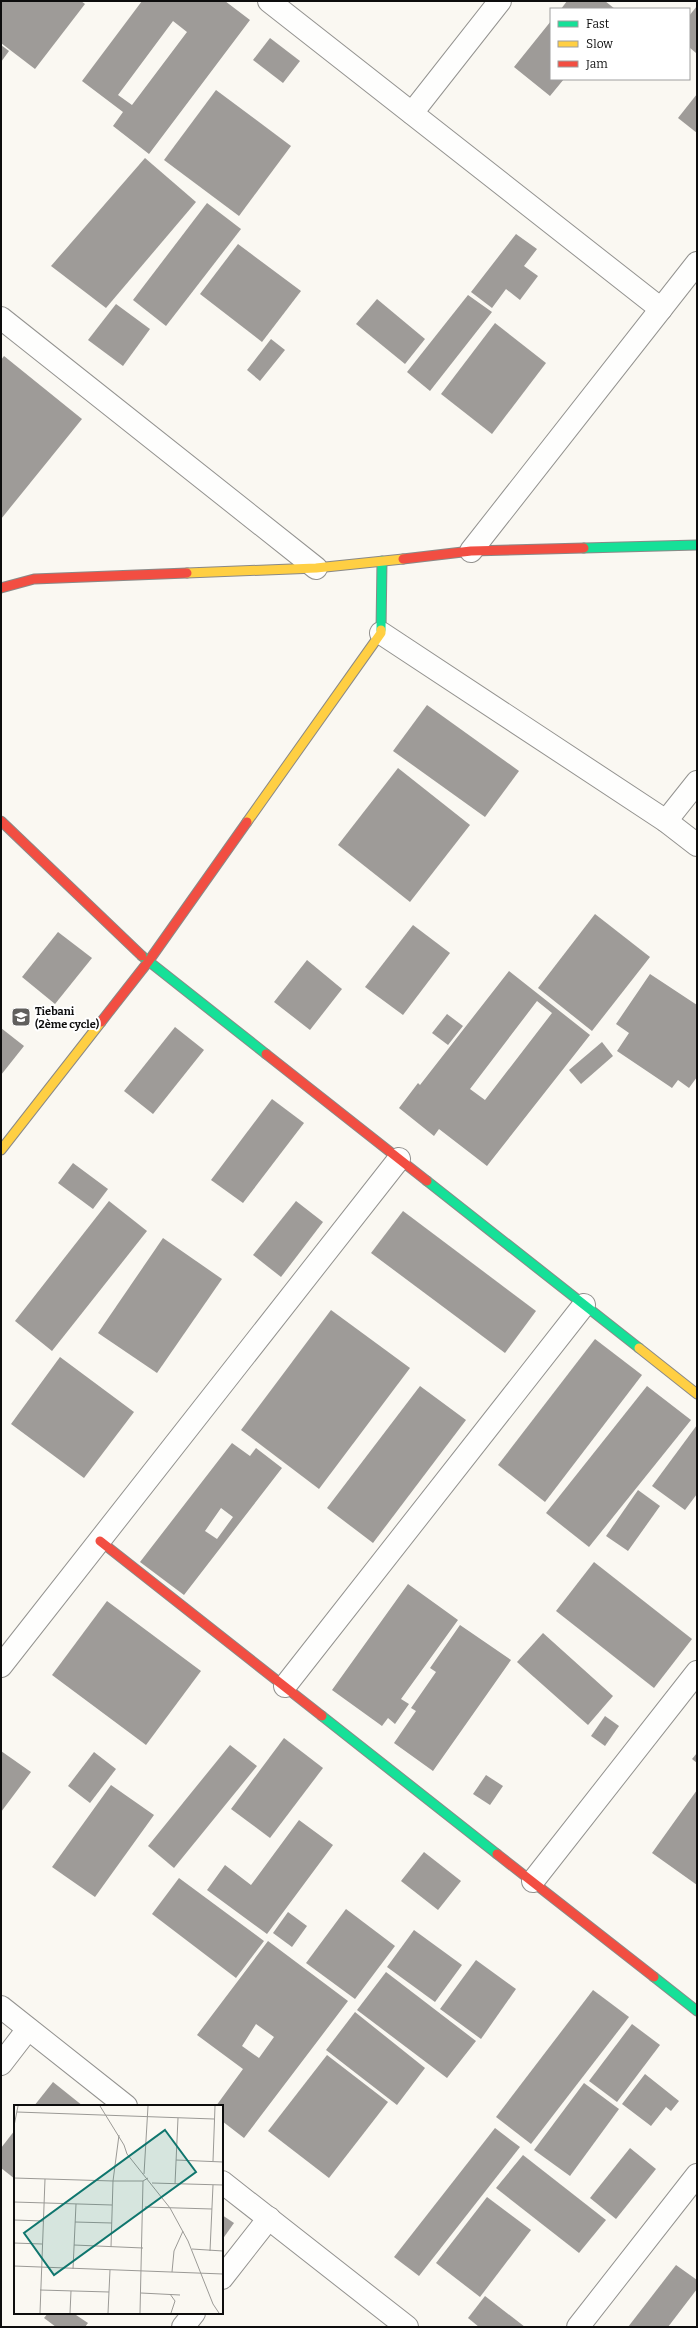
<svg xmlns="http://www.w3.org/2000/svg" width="698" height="2328" font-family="Bitter,serif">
  <rect width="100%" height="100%" fill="#faf8f2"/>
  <!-- building -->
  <g fill="#9e9b98" fill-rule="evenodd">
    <path d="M1,1H81L85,4L35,69L1,43Z"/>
    <path d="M142,1H225L250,20L149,154L113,126L123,112L82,81ZM173,21L187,32L132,105L118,95Z"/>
    <path d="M567,1H605L615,9H561Z"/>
    <path d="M697,6V52L696,53L689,47V16Z"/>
    <path d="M551,21V79H564L550,96L514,67Z"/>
    <path d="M270,38L300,61L283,83L253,60Z"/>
    <path d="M1,45L9,51L1,62Z"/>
    <path d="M216,90L291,146L239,216L164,160Z"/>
    <path d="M697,94V133L678,118Z"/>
    <path d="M145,158L196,202L106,308L51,266Z"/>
    <path d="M207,203L241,229L166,326L133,300Z"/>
    <path d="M516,234L537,249L524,266L538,276L520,300L506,289L492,308L471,292Z"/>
    <path d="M238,244L301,291L262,342L200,294Z"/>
    <path d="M468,295L492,312L430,391L407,372Z"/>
    <path d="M377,299L425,339L405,364L356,324Z"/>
    <path d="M116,304L150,329L123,366L88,340Z"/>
    <path d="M495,323L546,363L492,434L441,394Z"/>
    <path d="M271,339L285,350L260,381L247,370Z"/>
    <path d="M4,356L82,419L1,519V360Z"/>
    <path d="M427,705L519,771L485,817L393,751Z"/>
    <path d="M398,768L470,825L410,902L338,845Z"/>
    <path d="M595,914L650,957L592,1031L538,988Z"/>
    <path d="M413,925L450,953L403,1015L365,987Z"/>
    <path d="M58,932L92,958L55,1004L22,977Z"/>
    <path d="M307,960L342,989L310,1030L274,1002Z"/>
    <path d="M509,971L590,1035L487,1166L439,1129L434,1136L399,1108L418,1083L420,1085ZM537,1001L552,1013L485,1100L470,1089Z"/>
    <path d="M650,974L697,1005V1077L689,1088L678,1080L672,1088L617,1051L629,1033L616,1024Z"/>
    <path d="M447,1014L463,1026L448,1045L432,1033Z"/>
    <path d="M175,1027L204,1050L153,1114L124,1091Z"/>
    <path d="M1,1028L24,1046L1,1075Z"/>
    <path d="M602,1042L613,1056L581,1084L569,1070Z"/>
    <path d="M272,1099L304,1123L243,1203L211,1180Z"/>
    <path d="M73,1163L108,1189L93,1209L58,1183Z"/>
    <path d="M109,1201L147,1231L52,1351L15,1321Z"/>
    <path d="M296,1201L323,1222L281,1277L253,1255Z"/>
    <path d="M403,1211L536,1311L505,1353L371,1253Z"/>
    <path d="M163,1238L222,1279L157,1373L98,1333Z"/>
    <path d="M331,1310L410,1368L319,1489L241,1430Z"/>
    <path d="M595,1339L642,1375L545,1502L498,1465Z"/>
    <path d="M60,1357L134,1412L84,1478L11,1424Z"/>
    <path d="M420,1386L466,1420L373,1543L327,1508Z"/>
    <path d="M647,1386L691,1420L589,1547L546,1513Z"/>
    <path d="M697,1425V1494L685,1510L652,1486Z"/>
    <path d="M232,1443L250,1456L256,1448L282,1468L184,1595L140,1562ZM221,1508L233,1517L217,1539L205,1531Z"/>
    <path d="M638,1490L660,1506L628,1551L606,1536Z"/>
    <path d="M594,1562L692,1639L654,1688L556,1611Z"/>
    <path d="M408,1584L458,1620L401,1699L409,1704L395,1724L388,1718L382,1726L332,1690Z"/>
    <path d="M107,1601L201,1671L146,1745L52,1675Z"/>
    <path d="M460,1625L511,1660L433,1771L394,1743L416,1711L411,1708L436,1672L430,1668Z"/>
    <path d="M543,1633L613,1696L588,1725L517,1662Z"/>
    <path d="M605,1716L619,1726L605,1746L591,1736Z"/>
    <path d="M284,1738L323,1768L270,1838L231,1809Z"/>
    <path d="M230,1745L257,1766L174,1868L148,1846Z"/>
    <path d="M1,1751L31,1772L1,1812Z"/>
    <path d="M94,1752L116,1769L90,1803L68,1786Z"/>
    <path d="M697,1753V1763L692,1759Z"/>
    <path d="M486,1775L503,1786L490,1805L473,1794Z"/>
    <path d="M111,1785L154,1815L95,1897L52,1867Z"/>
    <path d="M697,1790V1885L652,1853Z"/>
    <path d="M299,1820L333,1845L267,1934L207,1890L225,1865L251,1885Z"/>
    <path d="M424,1852L461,1881L438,1910L401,1881Z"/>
    <path d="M179,1878L264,1941L236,1978L152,1914Z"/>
    <path d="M346,1909L395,1946L355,1999L306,1963Z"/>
    <path d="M288,1912L307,1926L292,1947L273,1933Z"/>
    <path d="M414,1930L462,1965L435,2002L387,1967Z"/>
    <path d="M268,1941L348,2001L244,2138L222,2121V2106H216L243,2069L197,2035ZM256,2024L274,2037L259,2058L242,2046Z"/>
    <path d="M476,1960L516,1989L481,2039L440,2009Z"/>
    <path d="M386,1972L476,2041L447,2078L357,2010Z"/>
    <path d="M593,1990L629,2017L531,2144L496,2117Z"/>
    <path d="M355,2012L425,2068L397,2105L326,2050Z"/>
    <path d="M632,2024L660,2045L617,2102L589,2081Z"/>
    <path d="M327,2055L388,2102L329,2178L268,2131Z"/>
    <path d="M645,2074L679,2101L671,2111L666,2107L651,2126L622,2104Z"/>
    <path d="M53,2082L83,2106H34Z"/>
    <path d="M584,2083L619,2109L570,2176L534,2150Z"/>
    <path d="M495,2128L520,2147L419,2276L394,2257Z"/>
    <path d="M15,2130V2179L1,2168V2148Z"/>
    <path d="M630,2148L656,2169L616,2219L590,2198Z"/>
    <path d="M523,2155L606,2220L579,2253L496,2188Z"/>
    <path d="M487,2197L531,2230L480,2297L436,2263Z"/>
    <path d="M222,2215L234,2223L222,2240Z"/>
    <path d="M676,2265L697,2280V2289L668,2327H628Z"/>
    <path d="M485,2296L525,2327H479L468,2318Z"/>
    <path d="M48,2313H73L88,2323L85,2327H56L44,2318Z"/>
  </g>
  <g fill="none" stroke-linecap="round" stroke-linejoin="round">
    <defs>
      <g id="street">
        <path d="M269,1L661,309"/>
        <path d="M412,113L500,1"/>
        <path d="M1,318L316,568"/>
        <path d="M471,551L697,263"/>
        <path d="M381,633L666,821L697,845"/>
        <path d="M666,821L697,782"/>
        <path d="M1,1666L399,1159"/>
        <path d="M285,1686L584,1305"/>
        <path d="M533,1881L697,1672"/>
        <path d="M1,2007L126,2106"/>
        <path d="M1,2064L28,2029"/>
        <path d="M222,2182L407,2327"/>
        <path d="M222,2278L269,2218"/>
        <path d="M183,2327L194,2313"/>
        <path d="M578,2327L697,2175"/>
      </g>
      <g id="fast">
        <path d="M584,548L697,545"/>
        <path d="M381,630L382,561"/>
        <path d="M142,956L266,1054"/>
        <path d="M427,1181L639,1348"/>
        <path d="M322,1716L497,1854"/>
        <path d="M654,1977L697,2011"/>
      </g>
      <g id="slow">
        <path d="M187,573L316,568L403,559"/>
        <path d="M247,822L381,633V630"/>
        <path d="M1,1150L101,1022"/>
        <path d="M639,1348L697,1394"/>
      </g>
      <g id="jam">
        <path d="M403,559L471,551L584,548"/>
        <path d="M1,588L34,579L187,573"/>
        <path d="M1,821L142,956"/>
        <path d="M101,1022L148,962L247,822"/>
        <path d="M266,1054L427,1181"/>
        <path d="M100,1541L322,1716"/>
        <path d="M497,1854L654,1977"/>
      </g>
    </defs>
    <!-- street casing -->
    <use href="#street" stroke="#949390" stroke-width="24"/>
    <!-- fast casing -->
    <use href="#fast" stroke="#8a8987" stroke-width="11"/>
    <!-- slow casing -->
    <use href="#slow" stroke="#8a8987" stroke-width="11"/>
    <!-- jam casing -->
    <use href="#jam" stroke="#8a8987" stroke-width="11"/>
    <!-- street -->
    <use href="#street" stroke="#fefefd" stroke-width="22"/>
    <!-- fast -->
    <use href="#fast" stroke="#16e098" stroke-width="9"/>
    <!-- slow -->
    <use href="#slow" stroke="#ffcf43" stroke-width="9"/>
    <!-- jam -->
    <use href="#jam" stroke="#f24e42" stroke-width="9"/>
  </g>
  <!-- icons -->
  <defs>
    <symbol id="school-square" viewBox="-11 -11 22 22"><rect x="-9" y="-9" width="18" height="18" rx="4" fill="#605f5d" stroke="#fff"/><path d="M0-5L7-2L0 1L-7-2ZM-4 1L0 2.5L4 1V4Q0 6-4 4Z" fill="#fff"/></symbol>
  </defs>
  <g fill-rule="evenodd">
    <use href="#school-square" x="10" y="1006" width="22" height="22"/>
  </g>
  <g text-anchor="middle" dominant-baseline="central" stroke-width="4" stroke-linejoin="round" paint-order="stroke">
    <!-- poi labels -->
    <g font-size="11" font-weight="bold" fill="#0d0d0d" stroke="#fff" text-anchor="start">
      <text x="35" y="1011">Tiebani<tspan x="35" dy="13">(2ème cycle)</tspan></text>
    </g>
  </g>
  <!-- overview -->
  <g transform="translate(14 2105)">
    <rect width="209" height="209" fill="#faf8f2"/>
    <path fill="none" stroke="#9b9a96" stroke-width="1" d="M86,1L110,40L113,49L156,103L174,136L199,199L205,208M3,7L200,14M0,21L4,1M162,55L209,57M199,56L201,1M130,69L134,1M0,73L99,76H129L134,73M138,78L209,80M161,79L164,13M0,97L98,100M131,102L198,104M0,115L29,116M61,117L98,118M0,138L28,139M60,140L129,143M97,142L99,76L105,30M178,144L209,146M196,146L199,80M0,161L209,169M59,164L62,99M158,167L160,146L169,126M26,185L95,187M127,188L166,190M156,189L161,196L157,208M26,208L31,74M56,208L57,186M94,208L96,165M126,208L129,76"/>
    <path fill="#0f766e" fill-opacity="0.15" stroke="#0f766e" stroke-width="2" d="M151,25L182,67L40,170L10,128Z"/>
    <rect width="209" height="209" fill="none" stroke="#0d0d0d" stroke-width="2"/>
  </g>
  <!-- border -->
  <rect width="698" height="2328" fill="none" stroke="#0d0d0d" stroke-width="4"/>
  <!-- legend -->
  <rect x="550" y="8" width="140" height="72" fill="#ffffff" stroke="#9e9e9e"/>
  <rect x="558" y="21" width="20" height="6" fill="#16e098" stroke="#9e9e9e"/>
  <text x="586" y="28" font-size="12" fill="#0d0d0d">Fast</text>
  <rect x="558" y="41" width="20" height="6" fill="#ffcf43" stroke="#9e9e9e"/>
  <text x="586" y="48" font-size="12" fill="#0d0d0d">Slow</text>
  <rect x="558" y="61" width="20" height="6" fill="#f24e42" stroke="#9e9e9e"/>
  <text x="586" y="68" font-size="12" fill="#0d0d0d">Jam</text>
</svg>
